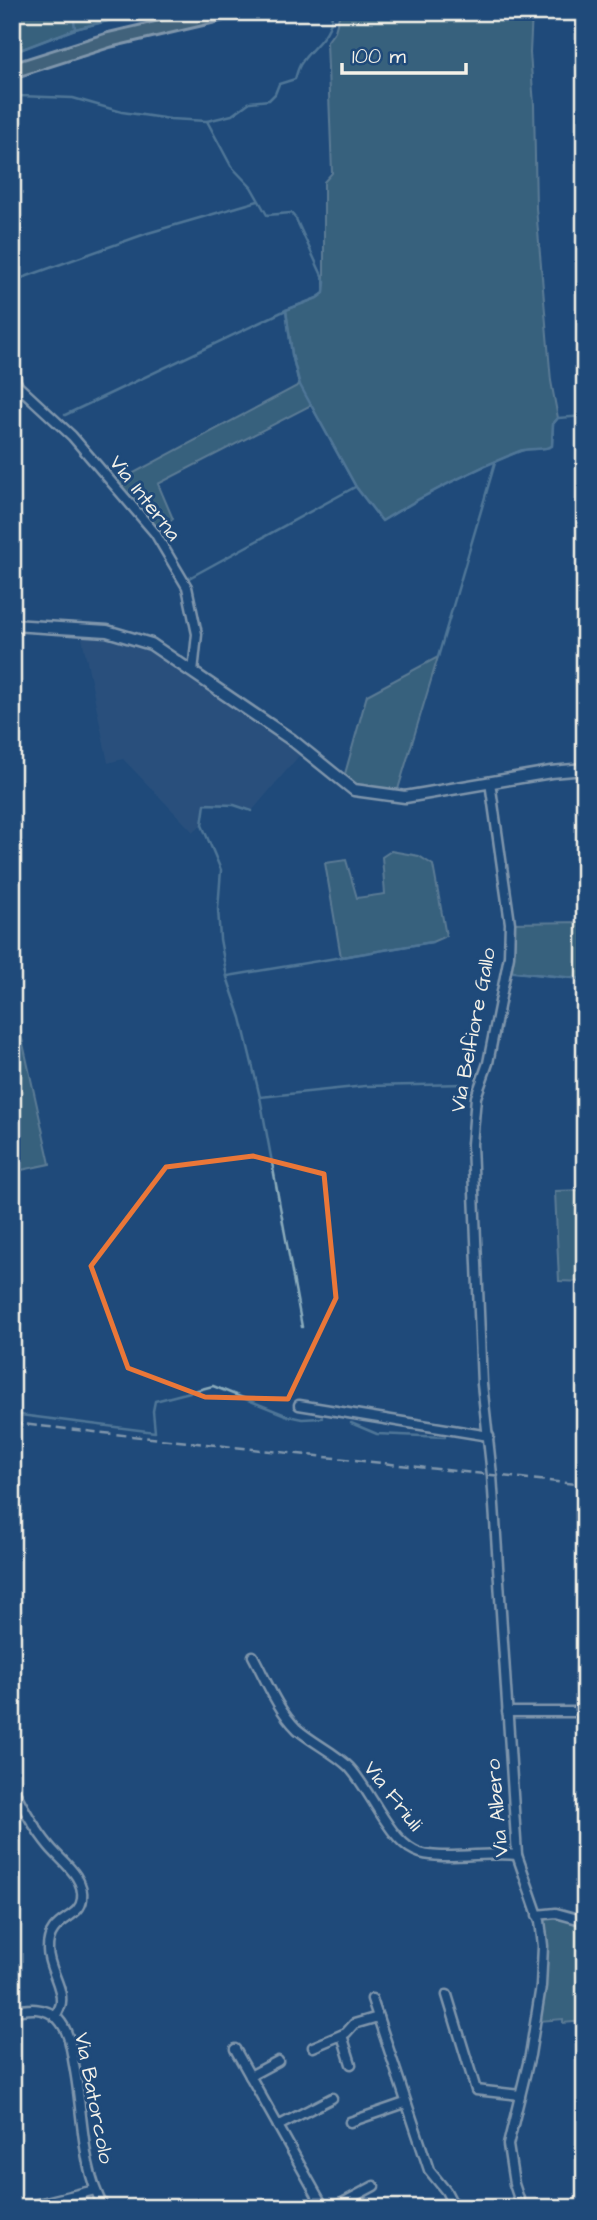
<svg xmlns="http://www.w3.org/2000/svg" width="597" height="2220" font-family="'Architects Daughter',sans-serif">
  <rect width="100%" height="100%" fill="#1f4a7a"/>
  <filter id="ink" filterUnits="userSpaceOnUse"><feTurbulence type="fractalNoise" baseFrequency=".0143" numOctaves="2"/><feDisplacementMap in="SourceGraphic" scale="14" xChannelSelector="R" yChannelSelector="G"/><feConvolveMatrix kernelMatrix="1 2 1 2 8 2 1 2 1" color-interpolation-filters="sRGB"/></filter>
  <g filter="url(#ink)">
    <!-- built -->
    <path fill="#34547f" d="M80,628L151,644L304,750L252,811L234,805L205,804L202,825L193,832L123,759L108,763Z"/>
    <!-- green -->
    <g fill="#547b82" stroke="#a4b6b5" stroke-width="2">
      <path d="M12,12H144L75,29L12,53Z"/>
      <path d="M532,12L530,53L534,105L536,208L551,381L558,418L553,424L552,446C543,451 530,447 520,451C472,470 425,494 382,521L356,487L311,405L158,484L173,519L155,533L113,484L299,385L292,354L286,310L317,298L324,293V182L332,173L327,42L335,31L340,13Z"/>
      <path d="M438,657L396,796L354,790L343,781L367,695Z"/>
      <path d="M391,851L419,856L433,865L446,936L432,942L341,957L325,863L346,860L357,898L385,894L382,857Z"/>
      <path d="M585,922V1113H576L580,979L508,971L510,923Z"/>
      <path d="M20,1030L50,1164L12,1172V1033Z"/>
      <path d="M585,1190V1282L559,1281L555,1191Z"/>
      <path d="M544,1917H557L585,1925V2021L563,2023V2019L540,2021L546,1958Z"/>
    </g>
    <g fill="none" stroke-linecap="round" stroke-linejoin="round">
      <!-- stream -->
      <g stroke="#8aabbb" stroke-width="2.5">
        <path d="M73,12L75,29"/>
        <path d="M12,53L75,29L144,12"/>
        <path d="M12,93L19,96L73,98L122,112L170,119L207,121L231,166L251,187L267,215L291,213L296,219L325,282L324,293L317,298L286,310L292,355L300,385L356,487L382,521C425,494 472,470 520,451C530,447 543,451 552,446L553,424L558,418L585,416"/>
        <path d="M207,121L232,115L250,102L269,100L275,94L279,84L295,79C297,73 298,67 302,62C313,45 332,36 332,12"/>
        <path d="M19,279L148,233L258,201"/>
        <path d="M65,415L286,310"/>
        <path d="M189,578L355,487"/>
        <path d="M438,657L495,463"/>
        <path d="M252,811L234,805L205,804L202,825L221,870L218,909L220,939L227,977L241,1018L260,1097L302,1327"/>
        <path d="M514,972L585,979"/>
        <path d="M228,976L432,942"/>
        <path d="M260,1097L365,1086L467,1084"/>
        <path d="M12,1414L155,1432L153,1411L155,1401L213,1386L288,1416L302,1419L322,1418"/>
        <path d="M351,1423L377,1434L445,1437"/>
      </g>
      <defs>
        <g id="minor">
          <path d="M12,371L18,386L72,436L155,533L187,587L197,634L193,672"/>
          <path d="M490,782L510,923L509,956L488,1063L476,1097L472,1144L482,1384L492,1475L517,1855L540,1921L543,1946L541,1986L530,2055L508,2145L514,2184L522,2208"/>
          <path d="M299,1405L489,1436"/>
          <path d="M253,1656C266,1680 277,1709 297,1729C313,1743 334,1752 349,1767C370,1789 388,1838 415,1851C437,1862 489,1851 517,1855"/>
          <path d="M507,1712H585"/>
          <path d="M12,1786C22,1806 35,1829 49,1846C61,1861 85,1876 82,1899C80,1920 47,1917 48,1950C48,1967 63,1987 61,2002C61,2007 57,2012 55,2017"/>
          <path d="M537,1915L556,1913L585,1921"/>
          <path d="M447,1995L476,2090L520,2095"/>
          <path d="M372,1999L429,2170L446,2191L455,2208"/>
          <path d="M12,2012C28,2008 45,2006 58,2019C70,2032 71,2049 74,2065C83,2110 81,2168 104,2208"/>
          <path d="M342,2035L351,2064"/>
          <path d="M313,2047L346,2033L354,2024L378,2017"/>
          <path d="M235,2049L324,2208"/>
          <path d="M250,2076L278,2061"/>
          <path d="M350,2122L405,2103"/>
          <path d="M278,2126L332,2098"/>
          <path d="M21,2208L95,2190"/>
          <path d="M333,2208L374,2186"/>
        </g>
        <path id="tertiary" d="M12,625L107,631L151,644L292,740L354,790L405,797L551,772L585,769"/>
        <path id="primary" d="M12,71L109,40L228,12"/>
      </defs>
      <!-- minor casing -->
      <use href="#minor" stroke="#f4f1e8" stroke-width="13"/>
      <!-- tertiary casing -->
      <use href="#tertiary" stroke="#f4f1e8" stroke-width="15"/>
      <!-- primary casing -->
      <use href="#primary" stroke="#f4f1e8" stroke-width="18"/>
      <!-- minor -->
      <use href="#minor" stroke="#1f4a7a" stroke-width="8"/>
      <!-- tertiary -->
      <use href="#tertiary" stroke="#1f4a7a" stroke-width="10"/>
      <!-- primary -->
      <use href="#primary" stroke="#6b7f7c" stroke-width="12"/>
      <!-- rail -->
      <path stroke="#f4f1e8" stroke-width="2.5" stroke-dasharray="10 5" stroke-linecap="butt" d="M12,1423L585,1485"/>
    </g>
  </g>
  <!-- marked area -->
  <path d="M0 0H597V2220H0ZM253,1156L324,1174L336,1298L288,1399L205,1397L128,1368L91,1266L166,1167Z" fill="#1f4a7a" fill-opacity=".55" fill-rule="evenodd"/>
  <path fill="none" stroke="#ea7738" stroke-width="5" stroke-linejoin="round" d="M253,1156L324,1174L336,1298L288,1399L205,1397L128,1368L91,1266L166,1167Z"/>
  <g text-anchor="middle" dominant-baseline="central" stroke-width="6" stroke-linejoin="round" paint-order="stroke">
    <!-- street labels -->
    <g font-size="21" fill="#f4f1e8" stroke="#1f4a7a">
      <text transform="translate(145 498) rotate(52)">Via Interna</text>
      <text transform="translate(473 1030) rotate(-79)">Via Belfiore Gallo</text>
      <text transform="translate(393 1796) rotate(52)">Via Friuli</text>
      <text transform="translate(497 1808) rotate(-95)">Via Albero</text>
      <text transform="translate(94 2098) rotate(79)">Via Batorcolo</text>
    </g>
  </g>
  <!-- margin -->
  <rect width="597" height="2220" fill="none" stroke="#1f4a7a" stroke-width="42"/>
  <rect x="21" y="21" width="555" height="2178" fill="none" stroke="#f4f1e8" stroke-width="2.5" filter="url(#ink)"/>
  <!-- scale -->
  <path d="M342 63v10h124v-10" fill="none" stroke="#f4f1e8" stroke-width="3.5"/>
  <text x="352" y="63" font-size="21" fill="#f4f1e8" stroke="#1f4a7a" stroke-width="5" paint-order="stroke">100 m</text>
</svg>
